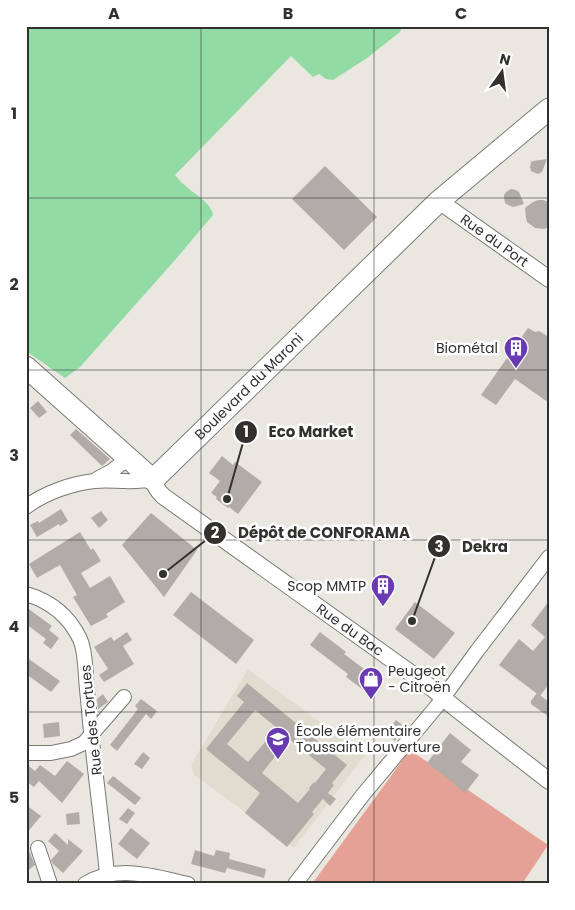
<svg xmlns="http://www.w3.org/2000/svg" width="575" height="910" font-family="Poppins,sans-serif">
  <rect width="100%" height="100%" fill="#e9e7e0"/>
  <!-- built -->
  <path fill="#e1dccf" d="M248,669L365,755L294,848L194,775L191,765Z"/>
  <!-- green -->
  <path fill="#e6a196" d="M410,750L548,845L522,884H312Z"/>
  <!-- water -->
  <path fill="#92dba4" d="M26,26H402L400,32L367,58L333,80L326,79L319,74L313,77L291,56L175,175C179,180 184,185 189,189C197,195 212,205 213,215L175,260L80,367L65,378L26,351Z"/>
  <!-- building -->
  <g fill="#b2aca8" fill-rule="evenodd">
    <path d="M547,159L542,172L538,174L531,171L530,167L531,162L533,161Z"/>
    <path d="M325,166L377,217L344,250L292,199Z"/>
    <path d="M511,189L516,190L519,192L524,204L513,207L508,205L505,203L504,197V195L506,192Z"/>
    <path d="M538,200H543L549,202V227L544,229L535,228L527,222L526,218L525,208L533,202Z"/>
    <path d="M528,328L535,332L539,331L549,337V403L515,379L496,405L481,395Z"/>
    <path d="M38,401L47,412L39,418L30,408Z"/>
    <path d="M76,429L110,459L102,466L70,435Z"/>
    <path d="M222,456L233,465L235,462L262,482L238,514L229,507L228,508L216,499L217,497L211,493L220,481L209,473Z"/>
    <path d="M61,509L68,521L60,526L59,524L37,537L30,525L38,521L39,523Z"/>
    <path d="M101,511L108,520L99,528L91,518Z"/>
    <path d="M151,513L197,550L164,597L122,545Z"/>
    <path d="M80,532L91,550L93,548L101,561L81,573L90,588L110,576L125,602L106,614L108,617L91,626L73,597L77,595L60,565L37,578L29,564Z"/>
    <path d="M191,592L254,640L236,664L173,615Z"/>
    <path d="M549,601V684L540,696L499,665L519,639L533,651L545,637L531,625Z"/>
    <path d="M415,602L455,633L434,659L395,629Z"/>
    <path d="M26,607L52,626L49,630L59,638L51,649L43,643L46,639L26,624Z"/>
    <path d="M127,632L132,640L123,646L134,664L104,682L99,675L108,669L94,647L111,637L114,641Z"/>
    <path d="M320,632L346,652L344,654L383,683L373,697L346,677L348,674L310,645Z"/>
    <path d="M26,657L60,681L51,692L26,674Z"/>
    <path d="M247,683L347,765L332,783L334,785L328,793L336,799L330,806L323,799L312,812L314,814L287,847L245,813L260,793L206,749L244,702L237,696ZM255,710L277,728L248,762L227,744ZM289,739L326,769L315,783L314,782L309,788L310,789L298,803L262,773Z"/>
    <path d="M537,693L549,702V717L531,704V701Z"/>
    <path d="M103,694L108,702L98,709L97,699Z"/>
    <path d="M141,699L157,711L151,719L146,714L117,751L110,745L138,709L135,706Z"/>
    <path d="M396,720L405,727L395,741L386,734Z"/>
    <path d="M59,722L60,736L44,738L43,724Z"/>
    <path d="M450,733L471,750L461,762L479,775L465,793L455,785V784L427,763Z"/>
    <path d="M143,752L150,758L142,769L134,764Z"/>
    <path d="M67,761L84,774L62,803L39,781L34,787L26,781V764L35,771L40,765L55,776Z"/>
    <path d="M113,776L141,798L135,805L107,783Z"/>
    <path d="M26,805L41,816L26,834Z"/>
    <path d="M128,808L135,813L127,824L119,819Z"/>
    <path d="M79,812L80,824L67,825L66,814Z"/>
    <path d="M131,828L150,843L137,859L118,844Z"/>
    <path d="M55,833L68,845V839L83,851L63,873L53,864L51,860L59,851L48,841Z"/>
    <path d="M26,848L30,853L35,865L26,872Z"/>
    <path d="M195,850L214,856L216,850L230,853L229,859L266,869L264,878L227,868L225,873L191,864Z"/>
  </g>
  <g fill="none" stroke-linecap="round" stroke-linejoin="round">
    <defs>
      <g id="minor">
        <path d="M97,479L112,471L128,458"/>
        <path d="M26,507C44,493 73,483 95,481C105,480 116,481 126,481C135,482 144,480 153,480"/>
        <path d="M26,594C50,601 69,616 80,639C85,650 85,664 86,677C87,692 89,707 90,722C95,773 102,823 107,874"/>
        <path d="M26,753H51L71,749L84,743L124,697"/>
        <path d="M38,848L50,884"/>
        <path d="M85,884C118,864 153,876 188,884"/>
        <path d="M295,884L362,796L437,706L477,651L549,557"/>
      </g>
      <g id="tertiary">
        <path id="s1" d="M439,201L549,279"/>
        <path id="s2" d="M153,480C155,487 158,491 163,496L433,689L454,707L549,781"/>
      </g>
      <g id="primary">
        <path id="s3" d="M26,367L99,432L153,480L439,201L549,109"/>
      </g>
    </defs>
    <!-- minor casing -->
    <use href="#minor" stroke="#7b7973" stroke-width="16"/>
    <!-- tertiary casing -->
    <use href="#tertiary" stroke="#7b7973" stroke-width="18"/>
    <!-- primary casing -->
    <use href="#primary" stroke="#7b7973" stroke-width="23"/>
    <!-- minor -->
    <use href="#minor" stroke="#fff" stroke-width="14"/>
    <!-- tertiary -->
    <use href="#tertiary" stroke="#fff" stroke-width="16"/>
    <!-- primary -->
    <use href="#primary" stroke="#fff" stroke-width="21"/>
  </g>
  <!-- grid -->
  <path fill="none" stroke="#32312f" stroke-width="1" stroke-opacity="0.55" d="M201,26V884M374,26V884M26,198H549M26,370H549M26,540H549M26,712H549"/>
  <!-- icons -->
  <defs>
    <symbol id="building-pin" viewBox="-11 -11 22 30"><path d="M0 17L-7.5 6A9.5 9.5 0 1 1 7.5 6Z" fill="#693ab2" stroke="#fff"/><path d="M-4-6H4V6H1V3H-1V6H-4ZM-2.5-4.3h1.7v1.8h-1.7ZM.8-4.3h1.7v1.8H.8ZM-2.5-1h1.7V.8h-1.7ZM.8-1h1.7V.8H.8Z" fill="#fff"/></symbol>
    <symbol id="shop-pin" viewBox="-11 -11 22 30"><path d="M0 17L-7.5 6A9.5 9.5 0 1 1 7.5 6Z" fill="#693ab2" stroke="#fff"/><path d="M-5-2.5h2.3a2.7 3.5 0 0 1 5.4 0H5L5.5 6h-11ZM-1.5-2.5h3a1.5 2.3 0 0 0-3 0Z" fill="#fff"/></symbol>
    <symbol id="school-pin" viewBox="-11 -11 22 30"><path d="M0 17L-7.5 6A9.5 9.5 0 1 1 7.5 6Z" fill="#693ab2" stroke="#fff"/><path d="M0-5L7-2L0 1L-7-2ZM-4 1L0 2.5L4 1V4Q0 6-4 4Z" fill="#fff"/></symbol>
  </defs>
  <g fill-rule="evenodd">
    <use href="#building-pin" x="502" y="334" width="28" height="38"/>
    <use href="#building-pin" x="369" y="572" width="28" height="38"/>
    <use href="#shop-pin" x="357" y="665" width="28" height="38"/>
    <use href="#school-pin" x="264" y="725" width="28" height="38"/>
  </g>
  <g text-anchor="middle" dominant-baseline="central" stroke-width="5" stroke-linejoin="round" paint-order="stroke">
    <!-- street labels -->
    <g font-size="14" fill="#32312f" stroke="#fff">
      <text stroke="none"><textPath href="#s1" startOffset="68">Rue du Port</textPath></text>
      <text stroke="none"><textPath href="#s3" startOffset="304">Boulevard du Maroni</textPath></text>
      <text stroke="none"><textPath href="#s2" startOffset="249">Rue du Bac</textPath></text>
      <text transform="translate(91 720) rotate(-96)">Rue des Tortues</text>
    </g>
    <!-- poi labels -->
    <g font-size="14" fill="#32312f" stroke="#fff" text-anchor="end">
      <text x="498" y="348">Biométal</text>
      <text x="366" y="586">Scop MMTP</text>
      <text x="388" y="671" text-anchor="start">Peugeot<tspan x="388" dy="16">- Citroën</tspan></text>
      <text x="296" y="731" text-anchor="start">École élémentaire<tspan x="296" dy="16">Toussaint Louverture</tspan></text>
    </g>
  </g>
  <!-- callouts -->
  <path fill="none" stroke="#32312f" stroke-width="2" d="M227 499L246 432M163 574L215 533M412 621L439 546"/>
  <g fill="#32312f" stroke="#fff" stroke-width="2">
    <circle cx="227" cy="499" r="5"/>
    <circle cx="163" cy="574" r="5"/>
    <circle cx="412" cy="621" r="5"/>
    <circle cx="246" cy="432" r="12"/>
    <circle cx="215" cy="533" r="12"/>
    <circle cx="439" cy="546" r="12"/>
  </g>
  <g font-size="15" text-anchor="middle" font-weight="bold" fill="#fff">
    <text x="246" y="437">1</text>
    <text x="215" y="538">2</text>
    <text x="439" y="552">3</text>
  </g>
  <g font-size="15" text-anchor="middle" font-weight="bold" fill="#32312f" stroke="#fff" stroke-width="5" stroke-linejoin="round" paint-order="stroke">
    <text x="311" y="437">Eco Market</text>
    <text x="324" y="538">Dépôt de CONFORAMA</text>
    <text x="485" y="552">Dekra</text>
  </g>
  <!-- border -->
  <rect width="575" height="910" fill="none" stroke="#ffffff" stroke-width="55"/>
  <!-- north arrow -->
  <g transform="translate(502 72) rotate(14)" stroke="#ffffff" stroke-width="4" paint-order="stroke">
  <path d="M0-4L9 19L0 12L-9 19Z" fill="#32312f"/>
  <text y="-8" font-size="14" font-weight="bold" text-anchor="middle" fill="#32312f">N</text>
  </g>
  <rect x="28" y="28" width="520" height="854" fill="none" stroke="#32312f" stroke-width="2"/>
  <g font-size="16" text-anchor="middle" font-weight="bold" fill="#32312f">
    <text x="114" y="19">A</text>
    <text x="288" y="19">B</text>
    <text x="461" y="19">C</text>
    <text x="14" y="119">1</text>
    <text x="14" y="290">2</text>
    <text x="14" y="461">3</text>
    <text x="14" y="632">4</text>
    <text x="14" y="803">5</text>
  </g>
</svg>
